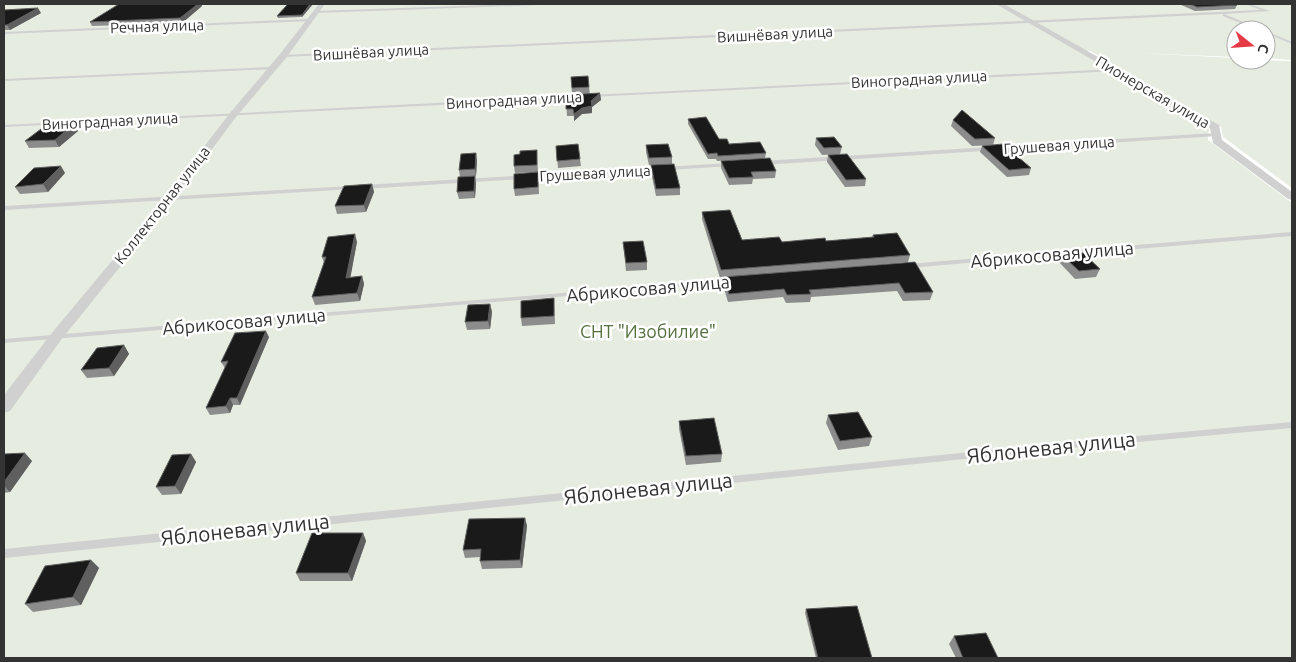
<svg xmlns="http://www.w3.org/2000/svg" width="1296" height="662" font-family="Ubuntu,sans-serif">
  <rect width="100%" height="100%" fill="#fff"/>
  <!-- green -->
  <path fill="#e6ecdf" d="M4,4H1292V60L1266,58V30H1236V57L1137,53L1236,58V60L1292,61V188L1223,137L1221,127L1090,51H1079L1209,129L1208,140L1292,203V658H4Z"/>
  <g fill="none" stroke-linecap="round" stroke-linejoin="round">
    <!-- service -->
    <g fill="#d0d0d0" fill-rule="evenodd">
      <path d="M518,4H542L540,5L315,13L313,12L315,11Z"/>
      <path d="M1245,4H1249L1270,11L1224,14L1263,30H1258L1223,16V14L283,57L281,56L283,55L1261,10Z"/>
      <path d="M309,19L310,21L4,34V32Z"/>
      <path d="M1266,31L1292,42V44L1266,33Z"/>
      <path d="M273,67L275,68L274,69L4,81V79Z"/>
      <path d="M1115,69H1117V71L590,97L588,96L590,95Z"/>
      <path d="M576,96L578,97V98L4,127V125Z"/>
      <path d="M1216,133L1219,135L1218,136L762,165L759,163L762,161Z"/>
      <path d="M730,163L732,164V166L363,189L360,187L363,185Z"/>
      <path d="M351,186L353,187V189L4,210V206Z"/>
      <path d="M1292,232V236L908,268L905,266L908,264Z"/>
      <path d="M732,279L735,281L734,282L4,343V339Z"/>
      <path d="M1292,422V428L1061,449L4,558V549L1061,443Z"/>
    </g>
    <!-- minor -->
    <g fill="#d0d0d0" fill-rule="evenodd">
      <path d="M319,4H325L286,58L236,117L174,200L61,340L10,411L4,413V395L51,334L166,196L230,113L280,54Z"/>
      <path d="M996,4H1004L1219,125L1222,140L1292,192V200L1288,199L1213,143L1210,128Z"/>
    </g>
  </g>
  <!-- wall -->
  <g fill="#8c8c8c">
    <path d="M143,4H201L202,6L182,23L92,26L90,22Z"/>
    <path d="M288,4H313L302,17L278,18L277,16Z"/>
    <path d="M1179,4H1233L1237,5L1235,9L1195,11Z"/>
    <path d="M4,10L41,13L10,30H4Z"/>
    <path d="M571,77L589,87L590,94H572Z"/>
    <path d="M600,93L601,100L592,107V113L582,114L574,121V116H567L566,95Z"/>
    <path d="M688,119L719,139L729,144L766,153L765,158L717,161L716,159H708L688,124Z"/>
    <path d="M953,120L995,138L993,145L972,146L951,126Z"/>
    <path d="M78,131L59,147L29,148L25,141Z"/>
    <path d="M816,138L842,147L840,154L822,155L815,145Z"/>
    <path d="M646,145L672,157V164L649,165L646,152Z"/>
    <path d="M556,146L580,159L581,166L558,168Z"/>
    <path d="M982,146L1031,168L1029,175L1007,177L980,152Z"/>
    <path d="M828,155L866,179L865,186L845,187L827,162Z"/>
    <path d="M537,157L538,172L515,173L514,166Z"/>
    <path d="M477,160L476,176L460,177L459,170Z"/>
    <path d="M721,161L776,171L775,178L753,179L752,184L729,185L721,168Z"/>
    <path d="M651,165L680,188V195L656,196L651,172Z"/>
    <path d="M538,172L539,194L515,196L514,189Z"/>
    <path d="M65,173L48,192L20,194L15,187Z"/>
    <path d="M476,183L475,198L459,199L457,192Z"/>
    <path d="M372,184L374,192L366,212L337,214L335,206Z"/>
    <path d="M702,212L742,240L782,242L826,241L872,237L873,235L910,255L908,262L720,278L702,219Z"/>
    <path d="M357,242L350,277L362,276L364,284L360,301L315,305L312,297L324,263L322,257Z"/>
    <path d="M623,242L647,262V270L626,271Z"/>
    <path d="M1062,255L1100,269L1096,277L1075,279L1059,262Z"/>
    <path d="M915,262L933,292L930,300L903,301L897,291L811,297L810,302L786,303L783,297L728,302L723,285V277Z"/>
    <path d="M554,298L555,324L522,326L521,318Z"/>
    <path d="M490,304L492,312L490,329L467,330L465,322Z"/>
    <path d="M269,337L240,405H233L230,413L210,415L206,408L225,368L221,362Z"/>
    <path d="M124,345L129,354L114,376L87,378L81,370Z"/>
    <path d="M828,415L872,437L869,446L838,450L826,423Z"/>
    <path d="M679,421L722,454L721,462L686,465L679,429Z"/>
    <path d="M4,454L32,461L10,492L4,493Z"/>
    <path d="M191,454L196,462L181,494L162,495L156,487Z"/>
    <path d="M525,518L527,526L522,568L482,569L480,561V557L465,558L463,550Z"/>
    <path d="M363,533L366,541L352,581H300L296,573Z"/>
    <path d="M91,560L99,568L81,605L33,612L25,604Z"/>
    <path d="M806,609L872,658H816L805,613Z"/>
    <path d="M954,636L998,658H956L949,644Z"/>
  </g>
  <!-- shaded-wall -->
  <g fill="#5f5f5f">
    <path d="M198,4H201L202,6L182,23L180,18Z"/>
    <path d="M310,4H313L302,17V15Z"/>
    <path d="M38,8L41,13L10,30L7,25Z"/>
    <path d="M600,93L601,100L592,107V113L582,114L574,121V114Z"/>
    <path d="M74,124L78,131L59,147L55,140Z"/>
    <path d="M476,153L477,160L476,176L475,169Z"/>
    <path d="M61,166L65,173L48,192L43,184Z"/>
    <path d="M475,176L476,183L475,198L474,191Z"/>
    <path d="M372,184L374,192L366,212L364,205Z"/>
    <path d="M355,234L357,242L349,285L346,278Z"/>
    <path d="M362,276L364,284L360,301L357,293Z"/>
    <path d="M490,304L492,312L490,329L488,321Z"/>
    <path d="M266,331L269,337L240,405L237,398Z"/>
    <path d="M124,345L129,354L114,376L109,368Z"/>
    <path d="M230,398L233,405L230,413L226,406Z"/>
    <path d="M25,453L32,461L10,492L4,486V482Z"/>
    <path d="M191,454L196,462L181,494L175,486Z"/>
    <path d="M525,518L527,526L522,568L520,560Z"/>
    <path d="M363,533L366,541L352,581L348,573Z"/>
    <path d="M91,560L99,568L81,605L73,597Z"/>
  </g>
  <!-- building -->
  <g fill="#1a1a1a" stroke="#5f5f5f">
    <path d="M119,4H198L180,18L90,22Z"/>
    <path d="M288,4H310L302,15L277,16Z"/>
    <path d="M1190,4H1233L1237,5L1197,7Z"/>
    <path d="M38,8L7,25H4V10Z"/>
    <path d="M588,76L589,87L572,88L571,77Z"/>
    <path d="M600,93L591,101L592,106L582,108L574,114L573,109H566V95Z"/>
    <path d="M962,110L995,138L975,139L953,120Z"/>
    <path d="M706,117L719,139H727L729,144L760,142L766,153L718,156L717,153L708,154L688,119Z"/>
    <path d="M74,124L55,140L25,141L45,126Z"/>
    <path d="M834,137L842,147L824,148L816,138Z"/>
    <path d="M578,144L580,159L557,161L556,146Z"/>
    <path d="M668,144L672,157L649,158L646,145Z"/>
    <path d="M1003,144L1031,168L1009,170L982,146Z"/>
    <path d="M537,150V165L514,166V155L520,154V151Z"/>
    <path d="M476,153L475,169L459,170L461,154Z"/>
    <path d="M847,154L866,179L846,180L828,155Z"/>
    <path d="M770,158L776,171L751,172L753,177L729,178L721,161Z"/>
    <path d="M674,164L680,188L656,189L651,165Z"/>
    <path d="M61,166L43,184L15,187L34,168Z"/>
    <path d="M538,172V187L514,189V174Z"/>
    <path d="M475,176L474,191L457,192L458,177Z"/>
    <path d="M372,184L364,205L335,206L344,186Z"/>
    <path d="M730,210L742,240L779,237L782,242L825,238L826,241L874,237L873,235L897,233L910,255L721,270L702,212Z"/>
    <path d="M355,234L346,278L362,276L357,293L312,297L326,257H322L328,237Z"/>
    <path d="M643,241L647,262L626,263L623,242Z"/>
    <path d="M1083,253L1100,269L1079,271L1062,255Z"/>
    <path d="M915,262L933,292L905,293L899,283L809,290L811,294L787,295L784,289L729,294L723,277Z"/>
    <path d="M554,298V316L521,318V301Z"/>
    <path d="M490,304L488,321L465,322L468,305Z"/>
    <path d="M266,331L237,398H230L226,406L206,408L228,361L221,362L235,333Z"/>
    <path d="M124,345L109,368L81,370L97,348Z"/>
    <path d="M858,412L872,437L840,441L828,415Z"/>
    <path d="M714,418L722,454L686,456L679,421Z"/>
    <path d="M25,453L4,482V454Z"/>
    <path d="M191,454L175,486L156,487L172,455Z"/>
    <path d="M525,518L520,560L480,561L481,549L463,550L469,519Z"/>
    <path d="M312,533H363L348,573H296Z"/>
    <path d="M91,560L73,597L25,604L45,566Z"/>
    <path d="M857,606L872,658H818L806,609Z"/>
    <path d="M986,633L998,658H963L954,636Z"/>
  </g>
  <g text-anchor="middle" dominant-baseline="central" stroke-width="5" stroke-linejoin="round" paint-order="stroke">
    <!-- far-street labels -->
    <g font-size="15" fill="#333" stroke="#fff">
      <text transform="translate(157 26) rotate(-2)">Речная улица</text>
      <text transform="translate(775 34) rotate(-3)">Вишнёвая улица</text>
      <text transform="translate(371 52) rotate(-3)">Вишнёвая улица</text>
      <text transform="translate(919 79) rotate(-3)">Виноградная улица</text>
      <text transform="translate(1153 92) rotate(30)">Пионерская улица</text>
      <text transform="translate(514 100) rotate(-3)">Виноградная улица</text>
      <text transform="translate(110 121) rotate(-3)">Виноградная улица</text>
      <text transform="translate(1059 145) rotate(-4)">Грушевая улица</text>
      <text transform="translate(595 173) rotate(-3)">Грушевая улица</text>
      <text transform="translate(162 205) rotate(-52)">Коллекторная улица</text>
    </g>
    <!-- street labels -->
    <g font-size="18" fill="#333" stroke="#fff">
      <text transform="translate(1052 254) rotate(-5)">Абрикосовая улица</text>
      <text transform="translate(648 288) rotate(-5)">Абрикосовая улица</text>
      <text transform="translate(244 321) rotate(-5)">Абрикосовая улица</text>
    </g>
    <!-- park labels -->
    <g font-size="18" fill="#56703f" stroke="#fff">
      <text x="648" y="331">СНТ "Изобилие"</text>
    </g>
    <!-- near-street labels -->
    <g font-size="21" fill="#333" stroke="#fff">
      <text transform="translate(1051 447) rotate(-6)">Яблоневая улица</text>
      <text transform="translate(648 488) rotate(-6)">Яблоневая улица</text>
      <text transform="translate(245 529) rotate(-6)">Яблоневая улица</text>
    </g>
  </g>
  <!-- border -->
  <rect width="1296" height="662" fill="none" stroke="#333333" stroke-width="10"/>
  <!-- north arrow -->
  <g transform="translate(1251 45) rotate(107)"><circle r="24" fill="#ffffff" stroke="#adadad"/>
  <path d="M0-4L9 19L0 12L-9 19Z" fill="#e63946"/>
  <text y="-8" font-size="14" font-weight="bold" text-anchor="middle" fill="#333333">С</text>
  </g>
</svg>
